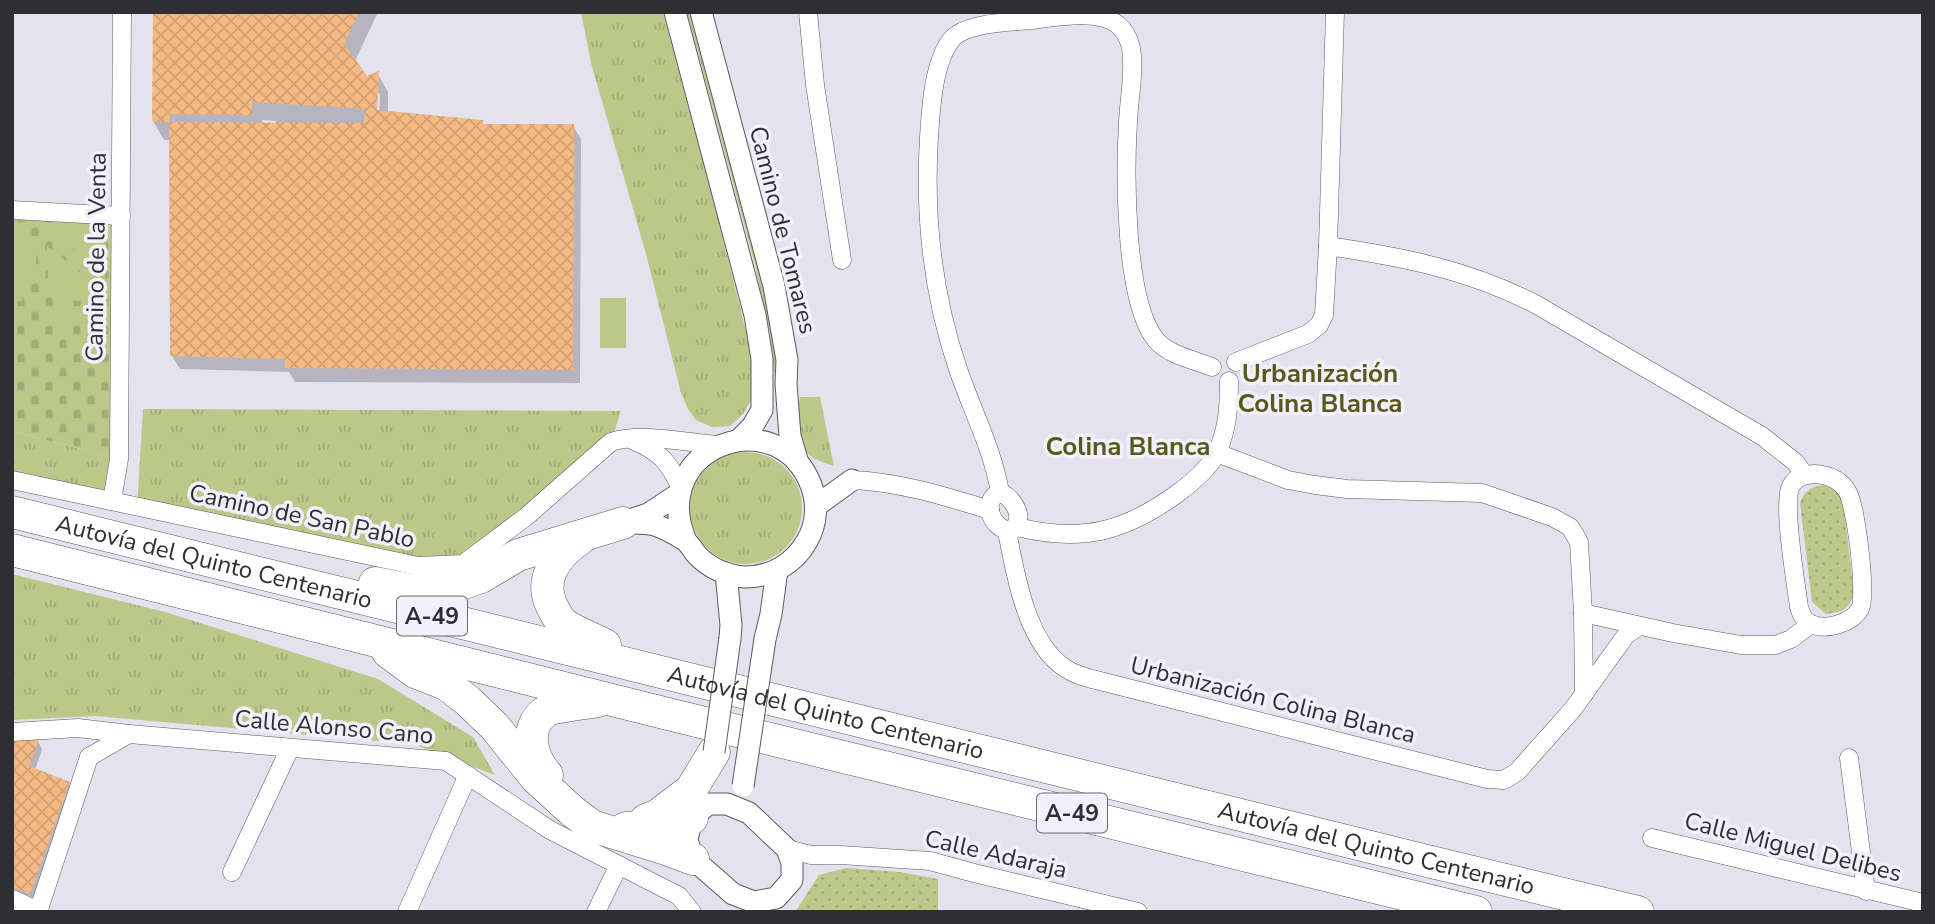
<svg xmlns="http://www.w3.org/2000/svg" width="1935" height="924" font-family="'Nunito Sans',sans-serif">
  <defs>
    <pattern id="grass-tufts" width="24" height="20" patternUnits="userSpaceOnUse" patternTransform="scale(1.75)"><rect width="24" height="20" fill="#bbc889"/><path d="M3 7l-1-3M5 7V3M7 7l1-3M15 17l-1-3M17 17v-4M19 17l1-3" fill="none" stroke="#a1ac77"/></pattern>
    <pattern id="cemetery-stones" width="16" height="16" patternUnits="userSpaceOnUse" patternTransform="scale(1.75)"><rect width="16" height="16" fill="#bbc889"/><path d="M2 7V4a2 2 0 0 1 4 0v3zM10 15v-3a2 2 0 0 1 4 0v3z" fill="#a1ac77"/></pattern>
    <pattern id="park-dots" width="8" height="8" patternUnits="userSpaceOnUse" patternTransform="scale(1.75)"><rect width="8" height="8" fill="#bbc889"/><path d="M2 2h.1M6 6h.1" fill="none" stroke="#a1ac77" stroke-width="1.8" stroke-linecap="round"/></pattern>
    <pattern id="building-cross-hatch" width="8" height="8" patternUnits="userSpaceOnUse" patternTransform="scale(1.75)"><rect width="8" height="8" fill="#f5ba84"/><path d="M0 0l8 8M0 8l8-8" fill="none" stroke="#d2a072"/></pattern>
  </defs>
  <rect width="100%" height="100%" fill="#e4e2ee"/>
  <!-- grass -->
  <g fill="url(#grass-tufts)">
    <path d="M581,12H663L716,211L755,367L752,399L743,414L730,426L712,427L696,420L688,409L681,393L646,254L591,63Z"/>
    <path d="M687,12H694L759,256L779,371L774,372L770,332L754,261Z"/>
    <path d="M800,397H820L834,466C792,455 795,433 800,397Z"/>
    <path d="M143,409L621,411L611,442L463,564L418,566L137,507Z"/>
    <path d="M12,431L119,459L112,501L12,480Z"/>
    <circle cx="746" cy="508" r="56"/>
    <path d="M12,574L165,612L378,679L473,737L495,775L413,744L95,716L12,720Z"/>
  </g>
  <!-- cemetery -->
  <path fill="url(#cemetery-stones)" d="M12,210L121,216L119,459L12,431Z"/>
  <!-- park -->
  <g fill="url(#park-dots)">
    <path d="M1824,485L1835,489L1843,500L1854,594C1848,610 1842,612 1826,614L1812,602L1800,503C1805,490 1811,487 1824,485Z"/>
    <path d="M846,868L900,872L938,879V912H795L819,875Z"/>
  </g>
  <!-- garden -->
  <g fill="#bbc889">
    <path d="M77,217L97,220L106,229L105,279L74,249L49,232L61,223Z"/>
    <path d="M12,231L28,233L37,238L35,281L22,293V301L12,302Z"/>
    <path d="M47,246L91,281V301L60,300L58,291L48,280Z"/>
    <rect x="600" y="298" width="26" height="50"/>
    <path d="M60,308H90L89,323L49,320Z"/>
  </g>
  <!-- shadow -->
  <g fill="#0003" fill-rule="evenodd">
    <path d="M155,12H378L355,61L367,78L378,74L388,92V113L482,122L484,126H573L581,139L580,383L295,382L289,372L180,369L172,356L171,140H164L153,121ZM376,91L380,94L379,119H375ZM262,120L276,121V124H262Z"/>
    <path d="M38,741L42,750L35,770L69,784L74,793L35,902L12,893V743Z"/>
  </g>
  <!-- building -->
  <g fill="url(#building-cross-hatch)" fill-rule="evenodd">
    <path d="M153,12H359L344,44L367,76L379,71L377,110L483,120V124H574L573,370L285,368V359L170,356L169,122L152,121ZM252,102L365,109L364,123L169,122L170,114L252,115Z"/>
    <path d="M39,739L29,766L70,782L30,894L12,887V741Z"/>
  </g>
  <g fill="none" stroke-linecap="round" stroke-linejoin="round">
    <defs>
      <g id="minor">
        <path d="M808,12L815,85L842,260"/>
        <path d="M12,210L121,216"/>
        <path d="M1328,246C1403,257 1470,270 1537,305L1762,436L1795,462L1805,475"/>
        <path d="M1236,362L1308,334L1319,325L1324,315L1328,246L1335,12"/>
        <path d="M634,441C661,452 669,463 681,488"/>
        <path d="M1217,453L1288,480L1315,485L1347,489L1482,493L1552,517L1570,527L1579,542L1583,613L1673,633L1741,645H1776L1791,639L1811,624"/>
        <path d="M1815,474C1827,475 1840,479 1847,491C1856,505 1867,595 1860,609C1852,623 1826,631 1811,624C1804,621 1801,614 1799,607C1796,584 1782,503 1791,486C1796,476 1805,475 1815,474Z"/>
        <path d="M12,480L418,566L463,564L527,516L611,442C643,432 687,443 720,445"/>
        <path d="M852,480C900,482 944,496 990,510"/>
        <path d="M1000,492C993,451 973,412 959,372C933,297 924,217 929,137C931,108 933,64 951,40C964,23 1009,22 1031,20C1055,17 1099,9 1118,25C1126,31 1129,39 1131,48C1135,72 1129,98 1128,122C1125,172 1124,301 1156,340C1168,355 1195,360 1212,367"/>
        <path d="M1000,492C1014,499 1027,519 1011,531C992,530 980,501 1000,492Z"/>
        <path d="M112,501L119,459L122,12"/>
        <path d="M1017,527C1081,543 1125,532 1178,493C1193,482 1211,467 1218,450C1228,427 1229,405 1229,381"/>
        <path d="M1007,531C1015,572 1026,643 1065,668C1075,675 1088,678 1100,681L1487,779L1504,780L1517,772L1573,709L1626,635L1639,626"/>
        <path d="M1583,613L1584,694"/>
        <path d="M12,732L78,728L129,734L446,761L550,830L679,896L692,912"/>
        <path d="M89,757L129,734"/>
        <path d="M1849,758L1866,891"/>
        <path d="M1652,838L1923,903"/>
        <path d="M787,849L811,855H841L930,861L974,873L1138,912"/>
        <path d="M232,872L290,748"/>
        <path d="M12,899L40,912"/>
        <path d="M38,912L89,757"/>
        <path d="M407,912L468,775"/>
        <path d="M596,912L619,865"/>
      </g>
      <g id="tertiary">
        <path d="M675,12L755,315L762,359V410L752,427L739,440"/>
        <path d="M701,12L774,286L787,360L786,384L790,436L798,463"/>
        <path d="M816,506L852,480"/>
        <path d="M627,521L648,514L680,493"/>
        <path d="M623,523C633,523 645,522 655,525C664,528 675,534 683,539C690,543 692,550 697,555C709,568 727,576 745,577C771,577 794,564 807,541C817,524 818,503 811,485C778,399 646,447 686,541"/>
        <path d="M726,573L731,625L730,638"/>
        <path d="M765,639L771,614L777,570"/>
        <path d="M708,804H727L749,813L787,849L792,863V880L776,898L754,902L733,894L693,859L687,840L692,818Z"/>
      </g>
      <g id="motorway">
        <path id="s1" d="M12,512L1415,858L1638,912"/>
        <path d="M581,538C555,556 536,581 555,612C558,617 560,622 565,625C577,633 592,638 605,645"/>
        <path d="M12,550L668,714L1476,912"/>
        <path d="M375,583L412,590L452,587L481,577L518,555L623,523"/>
        <path d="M388,652L415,672L446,684L468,701L494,726L536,778L572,811L592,826L666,849L693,859"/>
        <path d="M547,775C532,758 523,728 545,712C551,707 588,703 598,701"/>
        <path d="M646,820L658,815L691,790L714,752"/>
        <path d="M626,828L667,826L692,818"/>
      </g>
    </defs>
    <!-- minor casing -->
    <use href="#minor" stroke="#5b5963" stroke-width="19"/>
    <!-- tertiary casing -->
    <use href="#tertiary" stroke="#5b5963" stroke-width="23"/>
    <!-- motorway casing -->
    <use href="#motorway" stroke="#5b5963" stroke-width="33"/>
    <!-- minor -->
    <use href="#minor" stroke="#fff" stroke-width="18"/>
    <!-- tertiary -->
    <use href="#tertiary" stroke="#fff" stroke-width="21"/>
    <!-- motorway -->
    <use href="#motorway" stroke="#fff" stroke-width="32"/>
    <defs>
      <g id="tertiary-bridge">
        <path d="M714,752L730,638"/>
        <path d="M743,786L765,639"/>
      </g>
    </defs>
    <!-- tertiary-bridge casing -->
    <use href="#tertiary-bridge" stroke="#5b5963" stroke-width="23" stroke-linecap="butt"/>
    <!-- tertiary-bridge -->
    <use href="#tertiary-bridge" stroke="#fff" stroke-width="21"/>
  </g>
  <g text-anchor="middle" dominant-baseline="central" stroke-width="7" stroke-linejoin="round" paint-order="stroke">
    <!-- shield labels -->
    <g fill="#f2f0fb" stroke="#6a686e" stroke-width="2">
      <rect x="397" y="596.5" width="70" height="39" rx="5"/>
      <rect x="1037" y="793.5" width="70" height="39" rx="5"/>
    </g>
    <g font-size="23" font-weight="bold" fill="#2f2e32">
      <text x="432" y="616">A-49</text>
      <text x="1072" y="813">A-49</text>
    </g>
    <!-- street labels -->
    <g font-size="24" fill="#2f2e32" stroke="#f2f0fb">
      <text transform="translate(783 230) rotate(76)">Camino de Tomares</text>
      <text transform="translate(96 257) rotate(-89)">Camino de la Venta</text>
      <text transform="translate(302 516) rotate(12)">Camino de San Pablo</text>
      <text stroke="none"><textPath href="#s1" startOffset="208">Autovía del Quinto Centenario</textPath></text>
      <text transform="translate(1273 700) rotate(14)">Urbanización Colina Blanca</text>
      <text stroke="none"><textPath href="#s1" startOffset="838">Autovía del Quinto Centenario</textPath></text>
      <text transform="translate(334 727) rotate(5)">Calle Alonso Cano</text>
      <text transform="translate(1793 847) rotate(14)">Calle Miguel Delibes</text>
      <text stroke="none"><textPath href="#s1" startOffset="1405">Autovía del Quinto Centenario</textPath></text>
      <text transform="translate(996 854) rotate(13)">Calle Adaraja</text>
    </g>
    <!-- neighbourhood labels -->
    <g font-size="26" font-weight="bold" fill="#59581c" stroke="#f2f0fb">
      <text x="1320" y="373">Urbanización<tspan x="1320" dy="30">Colina Blanca</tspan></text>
      <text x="1128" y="446">Colina Blanca</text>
    </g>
  </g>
  <!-- border -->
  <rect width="1935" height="924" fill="none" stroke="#2f2e32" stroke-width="28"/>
</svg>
